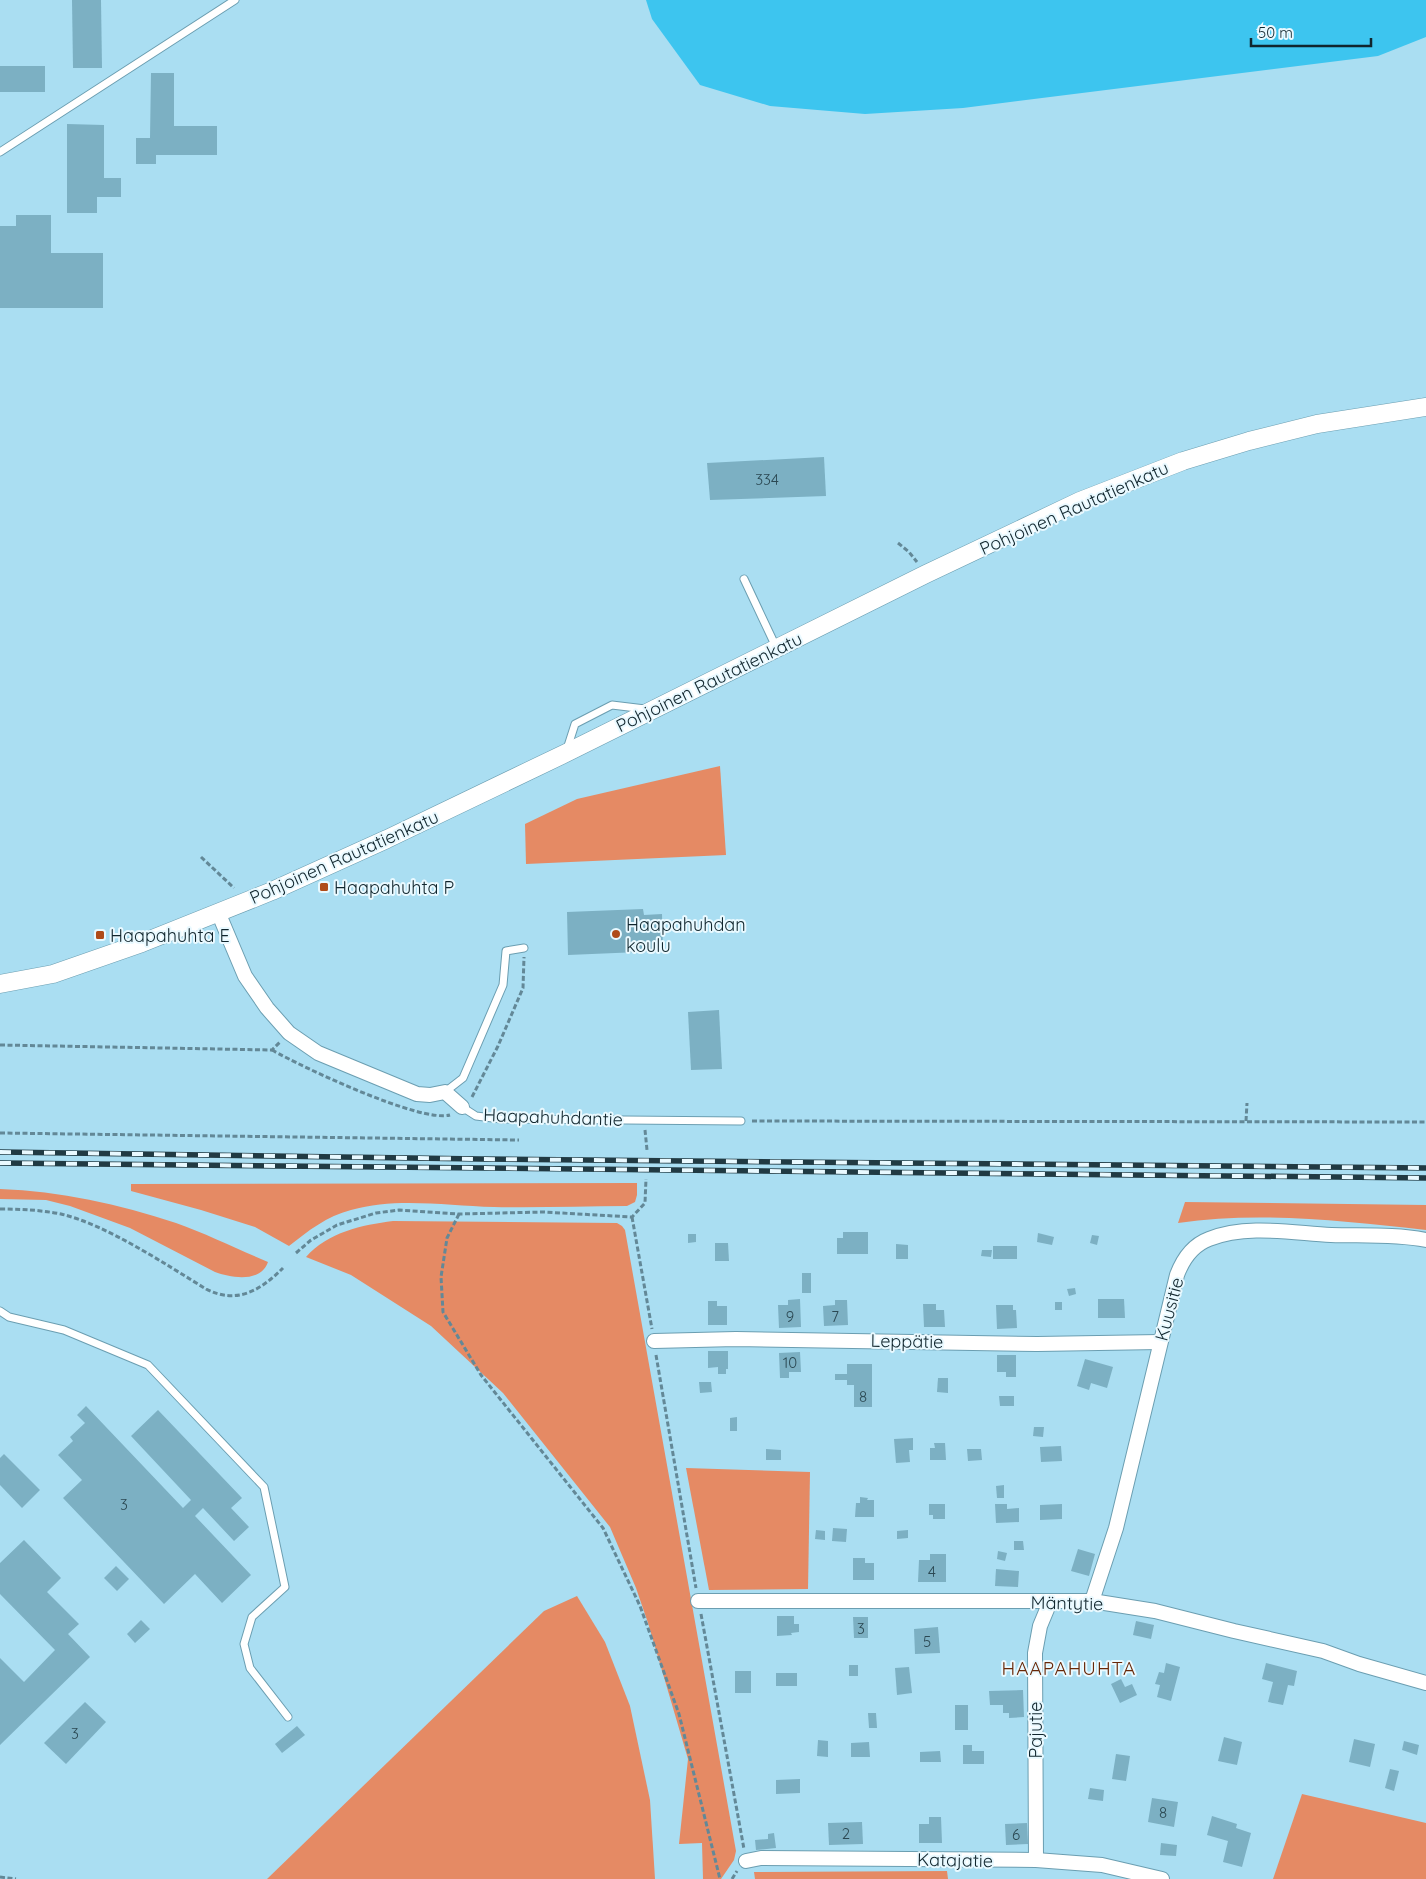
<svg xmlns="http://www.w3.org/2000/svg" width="1426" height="1879" font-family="Quicksand,sans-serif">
  <rect width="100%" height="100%" fill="#aadef2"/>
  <!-- green -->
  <g fill="#e58a64">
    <path d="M720,766L726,855L526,864L525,824L577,799Z"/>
    <path d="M637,1183V1195L635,1202L627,1206C583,1206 539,1208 494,1207C447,1206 397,1197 351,1210C327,1216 308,1231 289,1246L255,1227L201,1210L131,1191V1184Z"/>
    <path d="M0,1189C60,1191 119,1204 176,1223C207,1234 237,1249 268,1262C261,1283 231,1278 215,1272L130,1228L70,1206L46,1200L0,1199Z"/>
    <path d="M1185,1202L1426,1205V1230C1344,1221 1259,1211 1178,1223Z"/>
    <path d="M393,1221L617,1223L622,1226L625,1230L736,1851L734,1860L721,1879H703L702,1843L679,1844L688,1759L648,1623L636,1588L610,1527L503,1393L431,1326L351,1275L306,1257C328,1232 362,1225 393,1221Z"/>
    <path d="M686,1468L810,1472L808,1589L709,1590Z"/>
    <path d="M577,1596L605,1642L630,1706L650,1800L655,1879H267L544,1611Z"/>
    <path d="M1302,1794L1426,1823V1879H1273Z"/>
    <path d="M947,1871L948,1879H755L754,1872Z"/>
  </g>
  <!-- water -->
  <path fill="#3dc5ef" d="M646,0H1426V37L1378,56L963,108L865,114L770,106L700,85L652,19Z"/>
  <!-- building -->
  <g fill="#7cb0c3">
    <path d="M72,0H101L102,68H73Z"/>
    <rect x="0" y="66" width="45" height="26"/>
    <path d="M151,73H174V126H217V155H156V164H136V138H150Z"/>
    <path d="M67,124L104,125V178H121V197H97V213H67Z"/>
    <path d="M16,215H51V253H103V308H0V226H16Z"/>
    <path d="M824,457L826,496L710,500L707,463Z"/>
    <path d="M643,909L644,915L662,914L663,951L568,955L567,912Z"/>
    <path d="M719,1010L722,1069L691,1070L688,1012Z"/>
    <path d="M843,1232H868V1254H837V1238H843Z"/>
    <path d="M1038,1233L1054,1237L1052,1245L1037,1242Z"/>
    <path d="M688,1234H696V1242L688,1243Z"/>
    <path d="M1092,1235L1099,1236L1097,1245L1090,1243Z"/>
    <path d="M715,1243H728L729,1261H715Z"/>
    <path d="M896,1244L908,1245V1259H896Z"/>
    <rect x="993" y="1246" width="24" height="13"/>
    <path d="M982,1250H992L991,1257L981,1256Z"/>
    <rect x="802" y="1273" width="9" height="20"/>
    <path d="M1075,1288L1076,1294L1069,1296L1067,1289Z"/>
    <path d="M800,1299L801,1327L779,1328L778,1305H788V1300Z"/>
    <path d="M1098,1299H1124L1125,1318H1098Z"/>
    <path d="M835,1300H847L848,1325L824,1326L823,1306L835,1305Z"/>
    <path d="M708,1301H717V1306H727V1325H708Z"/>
    <rect x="1055" y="1302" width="7" height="8"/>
    <path d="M923,1304H936V1310H944L945,1327H924Z"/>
    <path d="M996,1305H1013V1310H1016L1017,1328L997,1329Z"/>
    <path d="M708,1351H728V1369H726V1374H718V1367L708,1368Z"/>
    <path d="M800,1352L801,1372H789V1378H780L779,1353Z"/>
    <path d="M997,1355H1016V1377H1006V1372H997Z"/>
    <path d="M1085,1359L1113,1367L1107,1388L1091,1383L1089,1390L1077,1386Z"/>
    <path d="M847,1364H872V1407H854V1385H847V1380H835V1374H847Z"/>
    <path d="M938,1378H948V1393L937,1392Z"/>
    <path d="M699,1382H711L712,1392L700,1393Z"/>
    <path d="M999,1396H1014V1406H1000Z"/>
    <path d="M86,1406L183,1508L191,1500L131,1436L158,1410L242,1498L231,1508L249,1527L234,1541L203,1508L195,1516L251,1575L222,1603L195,1574L164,1604L63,1498L82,1480L58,1455L73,1441L70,1437L85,1423L77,1415Z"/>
    <path d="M737,1417V1431H730V1418Z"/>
    <path d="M1034,1427H1044L1043,1437L1033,1436Z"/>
    <path d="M913,1438V1450H909L910,1462L896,1463L894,1439Z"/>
    <path d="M934,1443H945L946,1460H930V1448H935Z"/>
    <path d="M1061,1446L1062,1461L1041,1462L1040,1447Z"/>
    <path d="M766,1449L781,1450V1460H766Z"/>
    <path d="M967,1449H981L982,1460L968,1461Z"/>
    <path d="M4,1454L40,1490L22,1508L0,1485V1458Z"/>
    <path d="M1004,1485V1498H997L996,1486Z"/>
    <path d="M860,1497L868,1498L867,1500H874V1517H855L856,1503H860Z"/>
    <path d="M929,1504H945V1519H933V1515H929Z"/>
    <path d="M995,1504H1007V1509L1019,1508V1522L996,1523Z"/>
    <path d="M1062,1504V1519L1040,1520V1505Z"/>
    <path d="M833,1528L847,1529L846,1542L832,1541Z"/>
    <path d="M816,1530L825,1531V1540L815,1539Z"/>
    <path d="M908,1530V1538L897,1539V1531Z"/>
    <path d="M24,1540L61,1578L47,1592L79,1624L68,1634L90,1657L0,1745V1658L24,1682L55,1650L0,1594V1563Z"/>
    <path d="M1014,1541H1023L1024,1550H1014Z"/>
    <path d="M1078,1549L1095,1554L1089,1576L1071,1571Z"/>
    <path d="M998,1551L1007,1553L1005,1561L997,1559Z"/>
    <path d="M930,1554H946V1582H918L919,1560H930Z"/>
    <path d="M853,1558H865V1563H874V1580H853Z"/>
    <path d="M116,1566L129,1579L117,1591L104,1578Z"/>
    <path d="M996,1569L1019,1571L1018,1587L995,1586Z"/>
    <path d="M777,1616H794V1624H799V1632L791,1633L792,1635L777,1636Z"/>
    <path d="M853,1617H868V1638H854Z"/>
    <path d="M141,1620L150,1629L135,1643L127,1634Z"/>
    <path d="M1136,1621L1154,1625L1151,1639L1133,1635Z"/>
    <path d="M938,1627L940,1653L915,1654L914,1629Z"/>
    <path d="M1166,1663L1180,1667L1171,1701L1157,1697L1160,1685L1155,1684L1159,1672L1164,1673Z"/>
    <path d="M1266,1663L1297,1671L1294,1686L1288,1685L1283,1705L1268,1702L1273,1682L1262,1679Z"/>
    <rect x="849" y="1665" width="9" height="11"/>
    <path d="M909,1667L912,1693L897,1695L895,1668Z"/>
    <rect x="735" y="1671" width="16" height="22"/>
    <rect x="776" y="1673" width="21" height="13"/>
    <path d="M1121,1679L1125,1687L1132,1684L1137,1695L1120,1703L1111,1684Z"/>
    <path d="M1023,1690L1024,1717L1009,1718V1713H1003V1705H990L989,1691Z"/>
    <path d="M85,1702L106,1722L66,1764L44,1743Z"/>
    <rect x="955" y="1705" width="13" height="25"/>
    <path d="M868,1713H876L877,1728H869Z"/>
    <path d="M297,1726L305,1735L282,1753L275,1744Z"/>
    <path d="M1224,1737L1242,1742L1237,1765L1218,1761Z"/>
    <path d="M1354,1739L1375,1744L1370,1767L1349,1762Z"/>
    <path d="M818,1740L828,1741V1757L817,1756Z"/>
    <path d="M1404,1741L1419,1745L1417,1755L1402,1750Z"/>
    <path d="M869,1742L870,1757H851V1743Z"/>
    <path d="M963,1745H972V1751H984V1764H963Z"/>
    <path d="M940,1751L941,1762H920V1752Z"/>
    <path d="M1116,1754L1130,1756L1126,1781L1112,1779Z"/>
    <path d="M1390,1769L1399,1771L1394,1791L1385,1788Z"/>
    <path d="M800,1779V1793L776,1794V1780Z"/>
    <path d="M1090,1788L1104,1790L1103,1801L1088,1799Z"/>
    <path d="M1152,1798L1178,1802L1174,1827L1148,1822Z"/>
    <path d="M1212,1816L1237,1824L1236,1828L1251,1833L1242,1867L1223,1862L1228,1841L1207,1835Z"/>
    <path d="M929,1817H941L942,1843H919V1824H929Z"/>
    <path d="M862,1822L863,1844L829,1845L828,1823Z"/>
    <path d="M1027,1823L1028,1844L1006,1845L1005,1824Z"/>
    <path d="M774,1833L776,1848L756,1850L755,1840L768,1839V1834Z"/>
    <path d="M1161,1843L1177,1845L1176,1856L1160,1855Z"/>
  </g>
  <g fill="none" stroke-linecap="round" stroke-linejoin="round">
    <defs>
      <g id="service">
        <path d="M0,152L235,0"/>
        <path d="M744,579L777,649"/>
        <path d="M567,749L575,724L612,705L645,709"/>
        <path d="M445,1092L463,1078L503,985L506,951L524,948"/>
        <path d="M462,1107L476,1116L501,1119L741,1121"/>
        <path d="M0,1311L9,1317L64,1330L148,1365L264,1487L285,1587L252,1617L244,1644L250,1668L288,1717"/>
      </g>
      <g id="minor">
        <path d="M218,912L245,976L267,1008L289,1033L318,1053L417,1094L430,1095L445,1092L462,1107"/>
        <path d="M654,1341L736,1339L1037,1344L1160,1342"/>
        <path d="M698,1601H1092L1155,1611L1234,1631L1323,1651L1359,1664L1426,1683"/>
        <path d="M1092,1601L1116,1528L1177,1275C1183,1259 1193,1245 1209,1239C1247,1224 1292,1233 1331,1235C1362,1236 1395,1234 1426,1240"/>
        <path d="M1036,1860L1035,1653L1040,1626L1050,1602"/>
        <path d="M746,1861L761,1858L1036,1860L1102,1865L1162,1879"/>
      </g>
      <path id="tertiary" d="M0,984L53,974L142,943L272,891L387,839L566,753L926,574L1080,501L1183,461L1249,441L1317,424L1426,407"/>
    </defs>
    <!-- service casing -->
    <use href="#service" stroke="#6b9eb1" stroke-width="9"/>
    <!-- minor casing -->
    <use href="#minor" stroke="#6b9eb1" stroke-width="16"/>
    <!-- tertiary casing -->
    <use href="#tertiary" stroke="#6b9eb1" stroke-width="19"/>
    <!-- path -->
    <g stroke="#638897" stroke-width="3" stroke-dasharray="5 2.5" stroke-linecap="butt">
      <path d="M898,543L909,552L917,562"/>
      <path d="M201,857L234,888"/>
      <path d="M0,1045L272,1050L280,1042"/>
      <path d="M272,1050C302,1067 420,1123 450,1115"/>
      <path d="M472,1097L498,1046L523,988L524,957"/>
      <path d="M752,1121L1426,1122"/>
      <path d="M1246,1121L1247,1103"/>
      <path d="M645,1130L647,1150"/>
      <path d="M0,1133L519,1140"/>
      <path d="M0,1209C21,1209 40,1210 61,1214C107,1225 165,1264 206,1289C237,1305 261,1290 283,1268"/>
      <path d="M459,1214L447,1238L441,1277L443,1312L481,1375L603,1528L640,1606L679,1714L720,1879"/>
      <path d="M632,1217L652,1329"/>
      <path d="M296,1253L311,1240L337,1225L376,1213L399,1210L459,1214L543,1212L632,1217L645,1203L646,1179"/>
      <path d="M656,1355L696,1588"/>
      <path d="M701,1614L744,1849"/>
      <path d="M0,1877L16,1879"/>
      <path d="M732,1879L737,1871"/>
    </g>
    <!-- service -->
    <use href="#service" stroke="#fff" stroke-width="7"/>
    <!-- minor -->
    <use href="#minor" stroke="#fff" stroke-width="14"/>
    <!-- tertiary -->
    <use href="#tertiary" stroke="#fff" stroke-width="18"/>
    <defs>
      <g id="rail">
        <path d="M0,1152L480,1159L1426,1168"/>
        <path d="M0,1163L1426,1178"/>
      </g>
    </defs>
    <!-- rail casing -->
    <use href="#rail" stroke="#213a43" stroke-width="5.5"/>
    <!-- rail -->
    <use href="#rail" stroke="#e9f9ff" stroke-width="4" stroke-dasharray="11" stroke-linecap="butt"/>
  </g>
  <!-- markers -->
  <g fill="#af4b19" stroke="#e9f9ff" stroke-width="2">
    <rect x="319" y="882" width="10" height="10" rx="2.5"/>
    <circle cx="616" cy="934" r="5"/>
    <rect x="95" y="930" width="10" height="10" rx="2.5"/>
  </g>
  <g text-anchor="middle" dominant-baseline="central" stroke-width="4" stroke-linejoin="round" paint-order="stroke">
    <!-- number labels -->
    <g font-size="15" fill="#2b4852">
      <text x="767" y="479">334</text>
      <text x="790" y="1316">9</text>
      <text x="835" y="1316">7</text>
      <text x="790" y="1362">10</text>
      <text x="863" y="1396">8</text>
      <text x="124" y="1504">3</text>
      <text x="932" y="1571">4</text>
      <text x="861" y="1628">3</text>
      <text x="927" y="1641">5</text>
      <text x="75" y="1733">3</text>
      <text x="1163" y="1812">8</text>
      <text x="846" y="1833">2</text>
      <text x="1016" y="1834">6</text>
    </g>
    <!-- street labels -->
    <g font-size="18" fill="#10252d" stroke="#e9f9ff">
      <text transform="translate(1074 508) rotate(-24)">Pohjoinen Rautatienkatu</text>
      <text transform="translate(709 682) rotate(-26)">Pohjoinen Rautatienkatu</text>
      <text transform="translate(344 857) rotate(-24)">Pohjoinen Rautatienkatu</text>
      <text transform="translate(553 1117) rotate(2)">Haapahuhdantie</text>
      <text transform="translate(1169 1309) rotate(-75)">Kuusitie</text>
      <text transform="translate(907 1341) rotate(1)">Leppätie</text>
      <text transform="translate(1067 1603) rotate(1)">Mäntytie</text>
      <text transform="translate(1035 1730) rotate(-90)">Pajutie</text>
      <text transform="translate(955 1860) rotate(1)">Katajatie</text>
    </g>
    <!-- poi labels -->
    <g font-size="18" fill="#10252d" stroke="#e9f9ff" text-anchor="start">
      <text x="334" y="887">Haapahuhta P</text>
      <text x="626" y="924">Haapahuhdan<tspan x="626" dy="21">koulu</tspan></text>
      <text x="110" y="935">Haapahuhta E</text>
    </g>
    <!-- neighbourhood labels -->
    <g font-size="19" letter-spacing="1" fill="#682808" stroke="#e9f9ff">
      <text x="1069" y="1668">HAAPAHUHTA</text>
    </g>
  </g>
  <!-- scale -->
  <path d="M1251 38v8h120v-8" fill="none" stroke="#10252d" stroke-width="2.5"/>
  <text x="1258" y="38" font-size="15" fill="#10252d" stroke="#e9f9ff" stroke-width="4" paint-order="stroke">50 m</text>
</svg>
